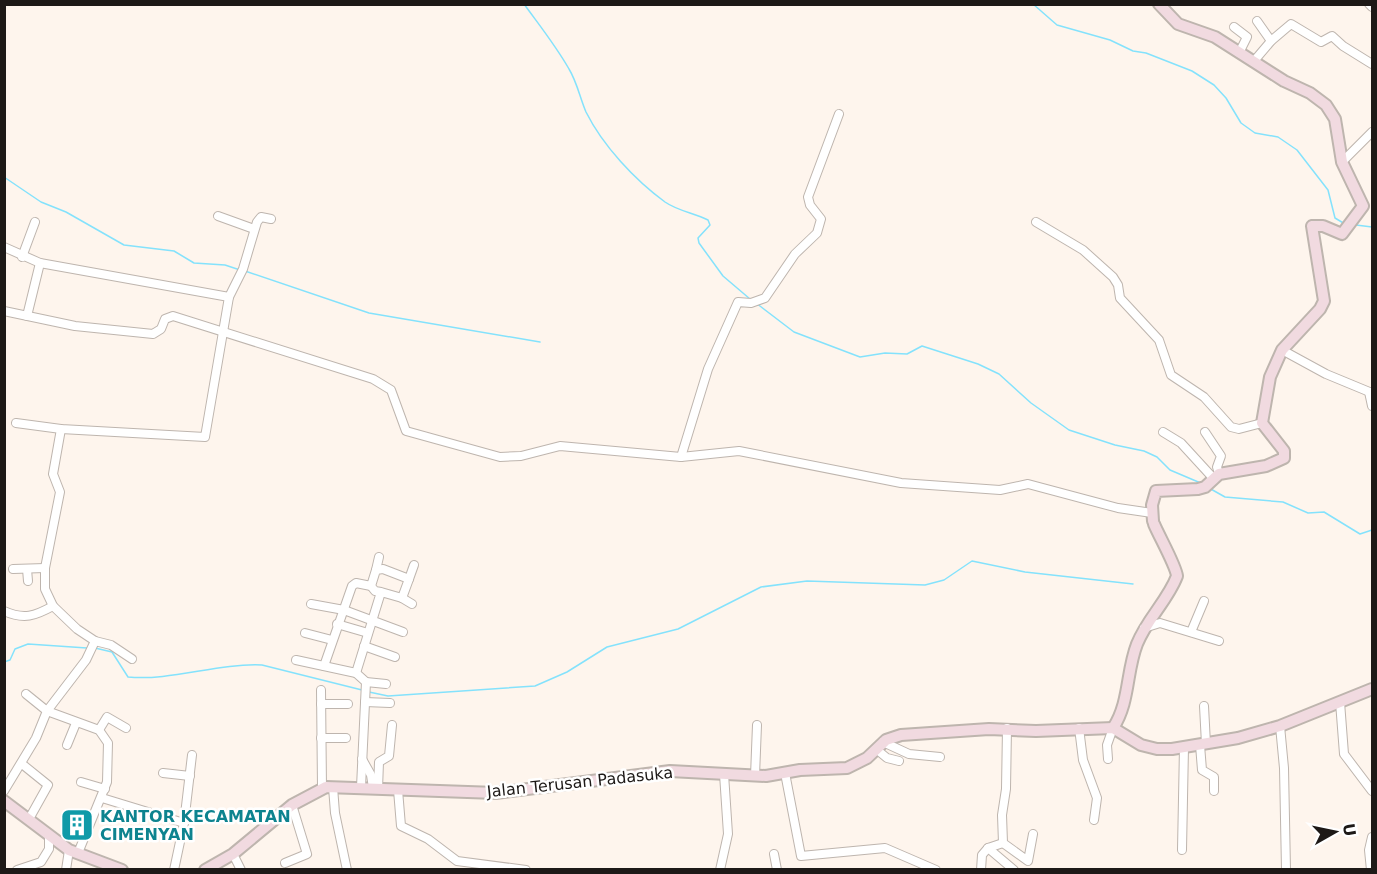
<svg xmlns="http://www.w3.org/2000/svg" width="1377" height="874" font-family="'DejaVu Sans',sans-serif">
  <rect width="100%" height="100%" fill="#fef5ed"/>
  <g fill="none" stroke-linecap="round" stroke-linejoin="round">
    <!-- stream -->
    <g stroke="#84e2fc" stroke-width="1.5">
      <path d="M524,4C540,26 556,46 569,69C577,82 580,98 586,112C603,146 635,180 665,202C678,211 694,213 708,220L710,225L698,238L699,243L723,276L750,299"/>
      <path d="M1033,4L1057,25L1110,40L1133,51L1146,53L1192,71L1214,85L1226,98L1241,123L1255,133L1278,137L1297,150L1328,190L1335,218L1345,224"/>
      <path d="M4,177L41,202L66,212L124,245L174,251L194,263L225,265L240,270"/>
      <path d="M1356,225L1372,227"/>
      <path d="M245,271L369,313L540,342"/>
      <path d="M756,303L794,332L860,357L885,353L907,354L922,346L978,364L999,374L1031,403L1069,430L1115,445L1144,451L1157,457L1170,470L1203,484"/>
      <path d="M1209,488L1225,497L1283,502L1308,513L1324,512L1360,534L1372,530"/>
      <path d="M95,648L112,652L128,677C172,681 217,663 262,665L362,690"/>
      <path d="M4,662L10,660L15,649L28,644L87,648"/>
      <path d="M369,692L388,696L535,686L567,672L607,647L678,629L761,587L807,581L925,585L944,580L972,561L1025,572L1133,584"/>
    </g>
    <defs>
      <g id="street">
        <path d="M1369,4L1372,7"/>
        <path d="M1257,21L1271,41"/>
        <path d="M1234,27L1247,37L1239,53"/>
        <path d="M1254,61L1271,41L1291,24L1321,42L1332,36L1343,46L1372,64"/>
        <path d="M1342,162L1372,132"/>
        <path d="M218,216L254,229"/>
        <path d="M1036,222L1083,250L1113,277L1118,285L1120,298L1159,340L1171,375L1204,397L1231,427L1239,429L1262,423"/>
        <path d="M4,247L40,263L229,297"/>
        <path d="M22,257L35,222"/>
        <path d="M4,311L75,326L153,334L161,329L165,319L173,316L373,379L391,390L406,431L500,457L521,456L560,446L681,457L739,451L901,483L1000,490L1028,484L1118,508L1152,513"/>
        <path d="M27,316L40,263"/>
        <path d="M1282,350L1326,374L1372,393"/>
        <path d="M1369,392L1372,406"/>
        <path d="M16,423L61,429L205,437L229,297L243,269L257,222L261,217L271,219"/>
        <path d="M1163,432L1181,443L1214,479"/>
        <path d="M1205,432L1221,456L1217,467L1219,474"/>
        <path d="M681,457L708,369L738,302L751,303L765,298L795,254L817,233L821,219L810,205L808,197L839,114"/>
        <path d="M13,569L45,568"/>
        <path d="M27,569L28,581"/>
        <path d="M376,570L379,557"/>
        <path d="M409,579L414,565"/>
        <path d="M402,598L412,604"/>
        <path d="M311,604L344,610L403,632"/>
        <path d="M53,606L45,589V568L60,492L53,474L61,429"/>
        <path d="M4,611C24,620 35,616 53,606L77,629L95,641L86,660L47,711L36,738L4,791"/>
        <path d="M337,624L368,633"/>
        <path d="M1144,628L1160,623L1219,641"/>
        <path d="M1191,632L1204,601"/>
        <path d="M305,633L332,640"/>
        <path d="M95,641L111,645L132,659"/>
        <path d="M364,646L395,657"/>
        <path d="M296,660L356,673L381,592L402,598L409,579L383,569L376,570L371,586L375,591L381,592"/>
        <path d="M324,666L352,586L356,583L371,586"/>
        <path d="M356,673L366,682L361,787"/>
        <path d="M366,682L386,684"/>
        <path d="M321,690L322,788"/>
        <path d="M26,694L47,711L99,730L108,743L107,782L78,853"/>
        <path d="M365,702L390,703"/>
        <path d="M1340,702L1344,754L1372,791"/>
        <path d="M321,704H348"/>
        <path d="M1204,706L1206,744"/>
        <path d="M1280,726L1284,768L1286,870"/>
        <path d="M1007,728L1006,789L1002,815L1003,843L1028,861L1033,834"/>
        <path d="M1079,728L1083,760L1097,798L1094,820"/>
        <path d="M99,730L107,717L126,728"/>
        <path d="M321,738H346"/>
        <path d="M883,742L909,754L940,757"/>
        <path d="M67,745L76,723"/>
        <path d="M1200,745L1202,770L1214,777V791"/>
        <path d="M876,749L887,758L899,761"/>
        <path d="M362,759L371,775L373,788"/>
        <path d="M1108,759L1107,745L1113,728"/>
        <path d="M22,764L48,785L29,819"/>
        <path d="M163,773L190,776"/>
        <path d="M785,773L801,856L885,848L936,870"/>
        <path d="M755,776L757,725"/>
        <path d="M81,782L105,789"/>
        <path d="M333,787L335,813L347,870"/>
        <path d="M378,789L379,762L389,756L392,725"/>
        <path d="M398,790L401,826L428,839L457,861L526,870"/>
        <path d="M102,798L184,823"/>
        <path d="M1003,843L988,848L1014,870"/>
        <path d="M1182,850L1184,747"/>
        <path d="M233,854L241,870"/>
        <path d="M774,854L777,870"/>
        <path d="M285,863L307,854L292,805"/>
        <path d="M17,870L41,862L49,849V836"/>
        <path d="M66,870L69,850"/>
        <path d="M174,870L184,823L192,755"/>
        <path d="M720,870L728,834L724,774"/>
        <path d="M981,870L982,855L988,848"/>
        <path d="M1371,870L1369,850L1372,837"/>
      </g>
      <g id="secondary">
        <path d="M1153,521L1152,505L1156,491L1198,489L1205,487L1219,474L1266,466L1284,458V451L1262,423L1270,377L1282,350L1320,309L1324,301L1312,226H1323L1342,234L1363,206L1342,162L1335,119L1326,105L1310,93L1284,81L1215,37L1178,24L1159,4"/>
        <path d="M1113,728C1130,702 1126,672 1137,644C1147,619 1168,600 1177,576C1176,566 1159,536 1154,524"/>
        <path d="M4,801L69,850L122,870"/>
        <path d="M205,870L233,854L292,805L326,787L496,793L670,771L766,776L800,770L847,768L867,758L886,740L901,735L989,729L1036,731L1113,728L1141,745L1157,749H1172L1238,738L1280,726L1372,689"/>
      </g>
    </defs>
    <!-- street casing -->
    <use href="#street" stroke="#beb5ae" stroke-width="10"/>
    <!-- secondary casing -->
    <use href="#secondary" stroke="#beb5ae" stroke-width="14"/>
    <!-- street -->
    <use href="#street" stroke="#fff" stroke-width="8"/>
    <!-- secondary -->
    <use href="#secondary" stroke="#f1dae0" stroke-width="10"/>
  </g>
  <!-- icons -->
  <defs>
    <symbol id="building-square" viewBox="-11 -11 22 22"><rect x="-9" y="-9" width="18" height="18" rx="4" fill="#0f9aa8" stroke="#fff"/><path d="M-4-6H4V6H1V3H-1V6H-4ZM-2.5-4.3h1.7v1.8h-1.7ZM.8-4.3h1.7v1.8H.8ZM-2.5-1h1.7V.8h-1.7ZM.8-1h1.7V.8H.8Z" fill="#fff"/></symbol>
  </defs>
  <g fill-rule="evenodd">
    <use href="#building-square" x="58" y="806" width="38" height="38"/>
  </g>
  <g text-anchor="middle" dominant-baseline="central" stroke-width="5" stroke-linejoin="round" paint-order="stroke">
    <!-- street labels -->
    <g font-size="16" fill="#1d1917" stroke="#fff">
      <text transform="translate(580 782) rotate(-6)">Jalan Terusan Padasuka</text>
    </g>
    <!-- culture labels -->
    <g font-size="16" font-weight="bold" fill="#0d838f" stroke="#fff" text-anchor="start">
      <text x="100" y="816">KANTOR KECAMATAN<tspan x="100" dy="18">CIMENYAN</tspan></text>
    </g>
  </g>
  <!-- border -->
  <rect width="1377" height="874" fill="none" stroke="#1d1917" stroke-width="12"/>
  <!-- north arrow -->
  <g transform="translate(1335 832) rotate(81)" stroke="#ffffff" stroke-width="4.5" paint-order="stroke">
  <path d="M0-4.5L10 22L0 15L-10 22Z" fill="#1d1917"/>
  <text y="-9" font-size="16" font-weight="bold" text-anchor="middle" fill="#1d1917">U</text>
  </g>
</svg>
